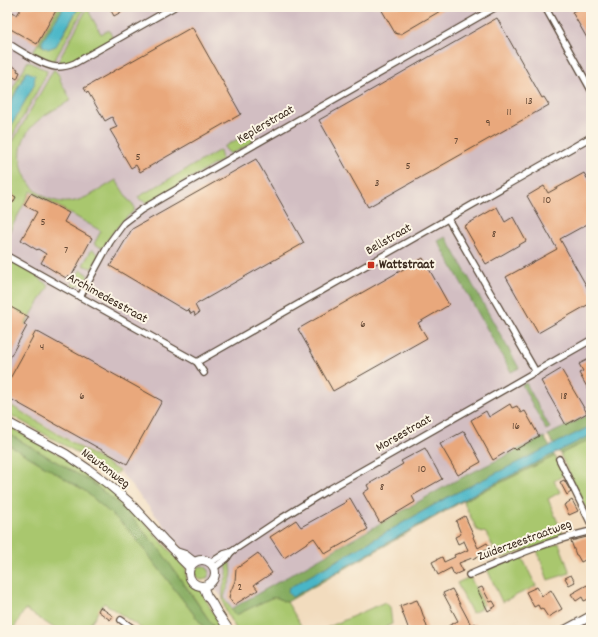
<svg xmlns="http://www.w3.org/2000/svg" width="598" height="637" font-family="Dekko,sans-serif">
  <rect width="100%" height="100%" fill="#fcf5e5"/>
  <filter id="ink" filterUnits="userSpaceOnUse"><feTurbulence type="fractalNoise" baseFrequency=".025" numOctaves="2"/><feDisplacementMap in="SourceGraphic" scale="8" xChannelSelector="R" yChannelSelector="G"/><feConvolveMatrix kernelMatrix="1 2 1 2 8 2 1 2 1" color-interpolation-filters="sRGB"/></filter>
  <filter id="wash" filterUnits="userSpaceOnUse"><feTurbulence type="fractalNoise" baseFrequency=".012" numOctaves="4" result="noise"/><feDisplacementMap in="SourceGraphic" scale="16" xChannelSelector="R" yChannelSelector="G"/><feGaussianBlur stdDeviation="0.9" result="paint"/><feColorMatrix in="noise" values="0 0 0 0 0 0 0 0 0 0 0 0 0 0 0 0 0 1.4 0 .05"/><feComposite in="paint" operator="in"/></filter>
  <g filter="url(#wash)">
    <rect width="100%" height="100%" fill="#f2dcbe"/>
    <!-- industrial -->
    <path fill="#d2bec2" d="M7,7H591V415L446,486L233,611L118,469L7,402Z"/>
    <!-- green -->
    <g fill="#a9c76e" stroke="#727846">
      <path d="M79,7H85L54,61L51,62L34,54L33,52L38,43L48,49L62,37Z"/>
      <path d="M88,7H91L89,12L101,34L109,30L113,39C96,48 79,62 59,63V60Z"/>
      <path d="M28,61L39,67L47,70L46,75L7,146V133L34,85L25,73L12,99L8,97Z"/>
      <path d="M54,69L61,78L60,80L71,100C57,109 39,116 29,130C7,161 31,205 70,202C86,200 102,188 116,180L129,201H130L134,206V211C121,221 111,234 103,248L94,244L101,231L31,191L7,236V152Z"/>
      <path d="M253,130L254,132L252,143L231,154L227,151L224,147Z"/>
      <path d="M220,150L222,160L147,203L139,199L138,197Z"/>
      <path d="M92,249L99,255L93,267L90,268L83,265Z"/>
      <path d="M7,259L29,270L49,286L7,354Z"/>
      <path d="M81,269L86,273L88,276L86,280H84C81,285 77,287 71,286Z"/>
      <path d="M7,403L119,471L112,477L76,452L7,413Z"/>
      <path d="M7,425L72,462L118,496L145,523L186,569V577L188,581L192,586L201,590L212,611L224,630H216L188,589L132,518L115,501L91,482L7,433Z"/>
      <path d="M591,439V517H590L560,454Z"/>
      <path d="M7,444L38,462L85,491L117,519L129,530L206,630H144L104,603L86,630H57L25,609L13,630H7Z"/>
      <path d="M555,456L564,475L554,481L560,492L548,499L564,537L506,557H500L496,553L486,533L477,530L463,501Z"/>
      <path d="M559,543L570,573L548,580L537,550Z"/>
      <path d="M521,555L536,586L502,602L487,569Z"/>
      <path d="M228,560C237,575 227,584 224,598L235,614H238L271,598C279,596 280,601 287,602L298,620L303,630H296L295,628L291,630H237C228,617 221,606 223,589C224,578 231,575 225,562Z"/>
      <circle cx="202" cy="573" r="7"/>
      <path d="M470,577L484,605L480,607L481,609L472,613L457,583Z"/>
      <path d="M385,602L390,607L392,624L380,630H322Z"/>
    </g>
    <!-- forest -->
    <g fill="#86ac61" stroke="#606b40">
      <path d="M58,7H64L42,42L43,46L38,43Z"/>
      <path d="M446,237L519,368L511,372L438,241Z"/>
      <path d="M526,383L550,428L546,430L522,385Z"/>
      <path d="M591,414V426L554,445L548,435Z"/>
      <path d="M7,433L91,482L115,501L132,518L160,550L216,630H206L129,530L117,519L85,491L38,462L7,444Z"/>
      <path d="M591,435V439L560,454L558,451Z"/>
      <path d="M544,437L550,447L448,497L289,588L288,591L292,597L471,495L553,454L555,456L463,501L287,602C280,601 279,596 271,598L238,614L235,615L231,609L453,482Z"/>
    </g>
    <!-- water -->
    <g fill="#4ab6c7" stroke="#427072">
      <path d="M64,7H79L56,46L48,49L43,46L42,42Z"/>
      <path d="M26,72H28L35,75L34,85L7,133V115L11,102Z"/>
      <path d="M591,426V435L471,495L292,597C289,594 287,592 289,588L448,497Z"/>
    </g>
    <g id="blocks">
      <!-- building -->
      <g fill="#e9a87c">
        <path d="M22,7H58L37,44L7,27V22L13,12L17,15Z"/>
        <path d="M109,7H130L114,16Z"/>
        <path d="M380,7H447L401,34H398L395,33Z"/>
        <path d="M581,7H591V45L572,12Z"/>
        <path d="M497,18L542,98L544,97L549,105L368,207L319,120Z"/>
        <path d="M192,27L241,114L140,172L136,165L131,168L118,146L119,145L110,130L117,127L112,117L105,121L88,92L87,93L84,88Z"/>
        <path d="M7,63L18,69L17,71L20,72L17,79L7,73Z"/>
        <path d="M256,159L304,243L195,305L199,313L195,316L194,312L191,314L188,309L186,311L110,266L132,229Z"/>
        <path d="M584,173L591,185V222L560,239L591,294V303L538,333L506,277L557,249L527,196L544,186L548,193Z"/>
        <path d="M7,192L16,197L13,203L7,200Z"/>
        <path d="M31,193L69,213L64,222L92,238L71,277L68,275L66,278L41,263L46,254L38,249L37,250L21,240L37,212L24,205Z"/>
        <path d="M497,207L505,222L513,217L526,241L486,264L464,226Z"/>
        <path d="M423,258L449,305L418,323L427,338L333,391L298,329Z"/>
        <path d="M7,305L29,317L24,324L27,326L7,363Z"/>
        <path d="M36,331L162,401L127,464L7,397V384Z"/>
        <path d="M591,358V394L579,373L583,371L579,364Z"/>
        <path d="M561,369L587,413L566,425L541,381Z"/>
        <path d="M510,404L512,408L517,406L521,413L525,411L539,436L515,450L513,448L493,460L471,420L486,411L489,417Z"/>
        <path d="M464,431L481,462L458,475L440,444Z"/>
        <path d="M425,448L442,479L412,496L415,502L380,523L363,493L369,489L367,485L403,464L401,461Z"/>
        <path d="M564,480L571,492L567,495L560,482Z"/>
        <path d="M350,498L368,529L325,554L314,538L284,558L270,537L296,520L301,527L346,502L345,501Z"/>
        <path d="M572,500L578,511L569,515L564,505Z"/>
        <path d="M465,516L474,536L473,537L478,548L487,543L490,548L480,553L481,555L472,559V558L459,563L463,571L454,575L451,568L438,575L432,562L442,557L444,562L455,557L454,555L459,553V554L468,550L464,541L458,544L455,537L461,534L456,521Z"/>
        <path d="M587,537L591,547V567L587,559L581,562L577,555H576L571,541Z"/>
        <path d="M258,553L272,573L254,585L258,590L234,605L229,598L230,593L235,581L236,569Z"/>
        <path d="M571,575L575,582L569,585L565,578Z"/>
        <path d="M587,585L590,590H589L590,592H589L591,598L584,601L582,597L576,601L571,594Z"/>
        <path d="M482,587L490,602L493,601L496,606L488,611L477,589Z"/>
        <path d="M537,587L542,596L551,590L562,609L548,617L542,608L540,609L538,605L534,607L526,592Z"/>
        <path d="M452,589L471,625L475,623L478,628L473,630H450L448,626L458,621L443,593Z"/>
        <path d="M417,600L421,609L428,630H409L400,606Z"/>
        <path d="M100,607L113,616L110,620L98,611Z"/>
      </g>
    </g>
  </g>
  <g filter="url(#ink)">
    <use href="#blocks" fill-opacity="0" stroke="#564536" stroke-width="1"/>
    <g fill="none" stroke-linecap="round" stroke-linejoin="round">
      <defs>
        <g id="minor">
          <path d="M545,7L591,90"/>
          <path d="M7,43C21,51 41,65 56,67C63,67 69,66 75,63L174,7"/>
          <path d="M448,219L536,372"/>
          <path d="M7,256L197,362L204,373"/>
          <path d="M80,297L110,242L124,223L141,210L184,185L496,7"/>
          <path d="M197,362L591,137"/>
          <path d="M559,459L591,524"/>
          <path d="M210,563L224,554L231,552"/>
          <path d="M214,568L227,558L231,552L282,518L326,491L591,340"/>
          <path d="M469,575C509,558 548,541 591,531"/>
          <path d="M121,620L135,630"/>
        </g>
        <g id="secondary">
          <path d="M7,422L66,454L88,469L108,484L128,501L164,540L176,552L181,559L189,567"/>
          <path d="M176,552L185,555L194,562"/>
          <circle cx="202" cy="573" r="13"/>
          <path d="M203,586L207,596L212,603L217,612L229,630"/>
          <path d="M565,630L591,616"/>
        </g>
      </defs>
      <!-- minor casing -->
      <use href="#minor" stroke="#564536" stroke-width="8"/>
      <!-- secondary casing -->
      <use href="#secondary" stroke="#564536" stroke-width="10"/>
      <!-- minor -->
      <use href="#minor" stroke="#fff" stroke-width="5.5"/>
      <!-- secondary -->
      <use href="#secondary" stroke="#fff" stroke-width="8"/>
    </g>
  </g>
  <!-- markers -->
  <rect fill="#c8321e" stroke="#fcf5e5" stroke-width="1.5" x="367" y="261" width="8" height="8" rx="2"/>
  <g text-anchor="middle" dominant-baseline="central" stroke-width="4" stroke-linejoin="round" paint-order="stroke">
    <!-- number labels -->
    <g font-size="11" fill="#664a36">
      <text x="529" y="102">13</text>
      <text x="509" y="113">11</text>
      <text x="488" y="124">9</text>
      <text x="456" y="142">7</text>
      <text x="138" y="158">5</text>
      <text x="408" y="167">5</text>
      <text x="377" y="184">3</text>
      <text x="547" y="201">10</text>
      <text x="43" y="223">5</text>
      <text x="494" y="235">8</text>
      <text x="66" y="251">7</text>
      <text x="363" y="325">6</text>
      <text x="42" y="348">4</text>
      <text x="82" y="397">6</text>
      <text x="564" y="397">18</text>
      <text x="516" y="427">16</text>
      <text x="422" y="470">10</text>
      <text x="382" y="488">8</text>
      <text x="240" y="588">2</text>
    </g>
    <!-- street labels -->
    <g font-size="13" fill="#3b2a1e" stroke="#fcf5e5">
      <text transform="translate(266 125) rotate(-30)">Keplerstraat</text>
      <text transform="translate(389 240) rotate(-30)">Bellstraat</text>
      <text transform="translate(107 299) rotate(29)">Archimedesstraat</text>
      <text transform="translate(404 434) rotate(-30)">Morsestraat</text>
      <text transform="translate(105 469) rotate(37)">Newtonweg</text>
      <text transform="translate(525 541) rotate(-20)">Zuiderzeestraatweg</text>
    </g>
    <!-- poi labels -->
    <g font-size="13" font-weight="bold" fill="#3b2a1e" stroke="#fcf5e5" text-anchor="start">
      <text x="379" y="265">Wattstraat</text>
    </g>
  </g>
  <!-- margin -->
  <rect width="598" height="637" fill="none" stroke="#fcf5e5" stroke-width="24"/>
</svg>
